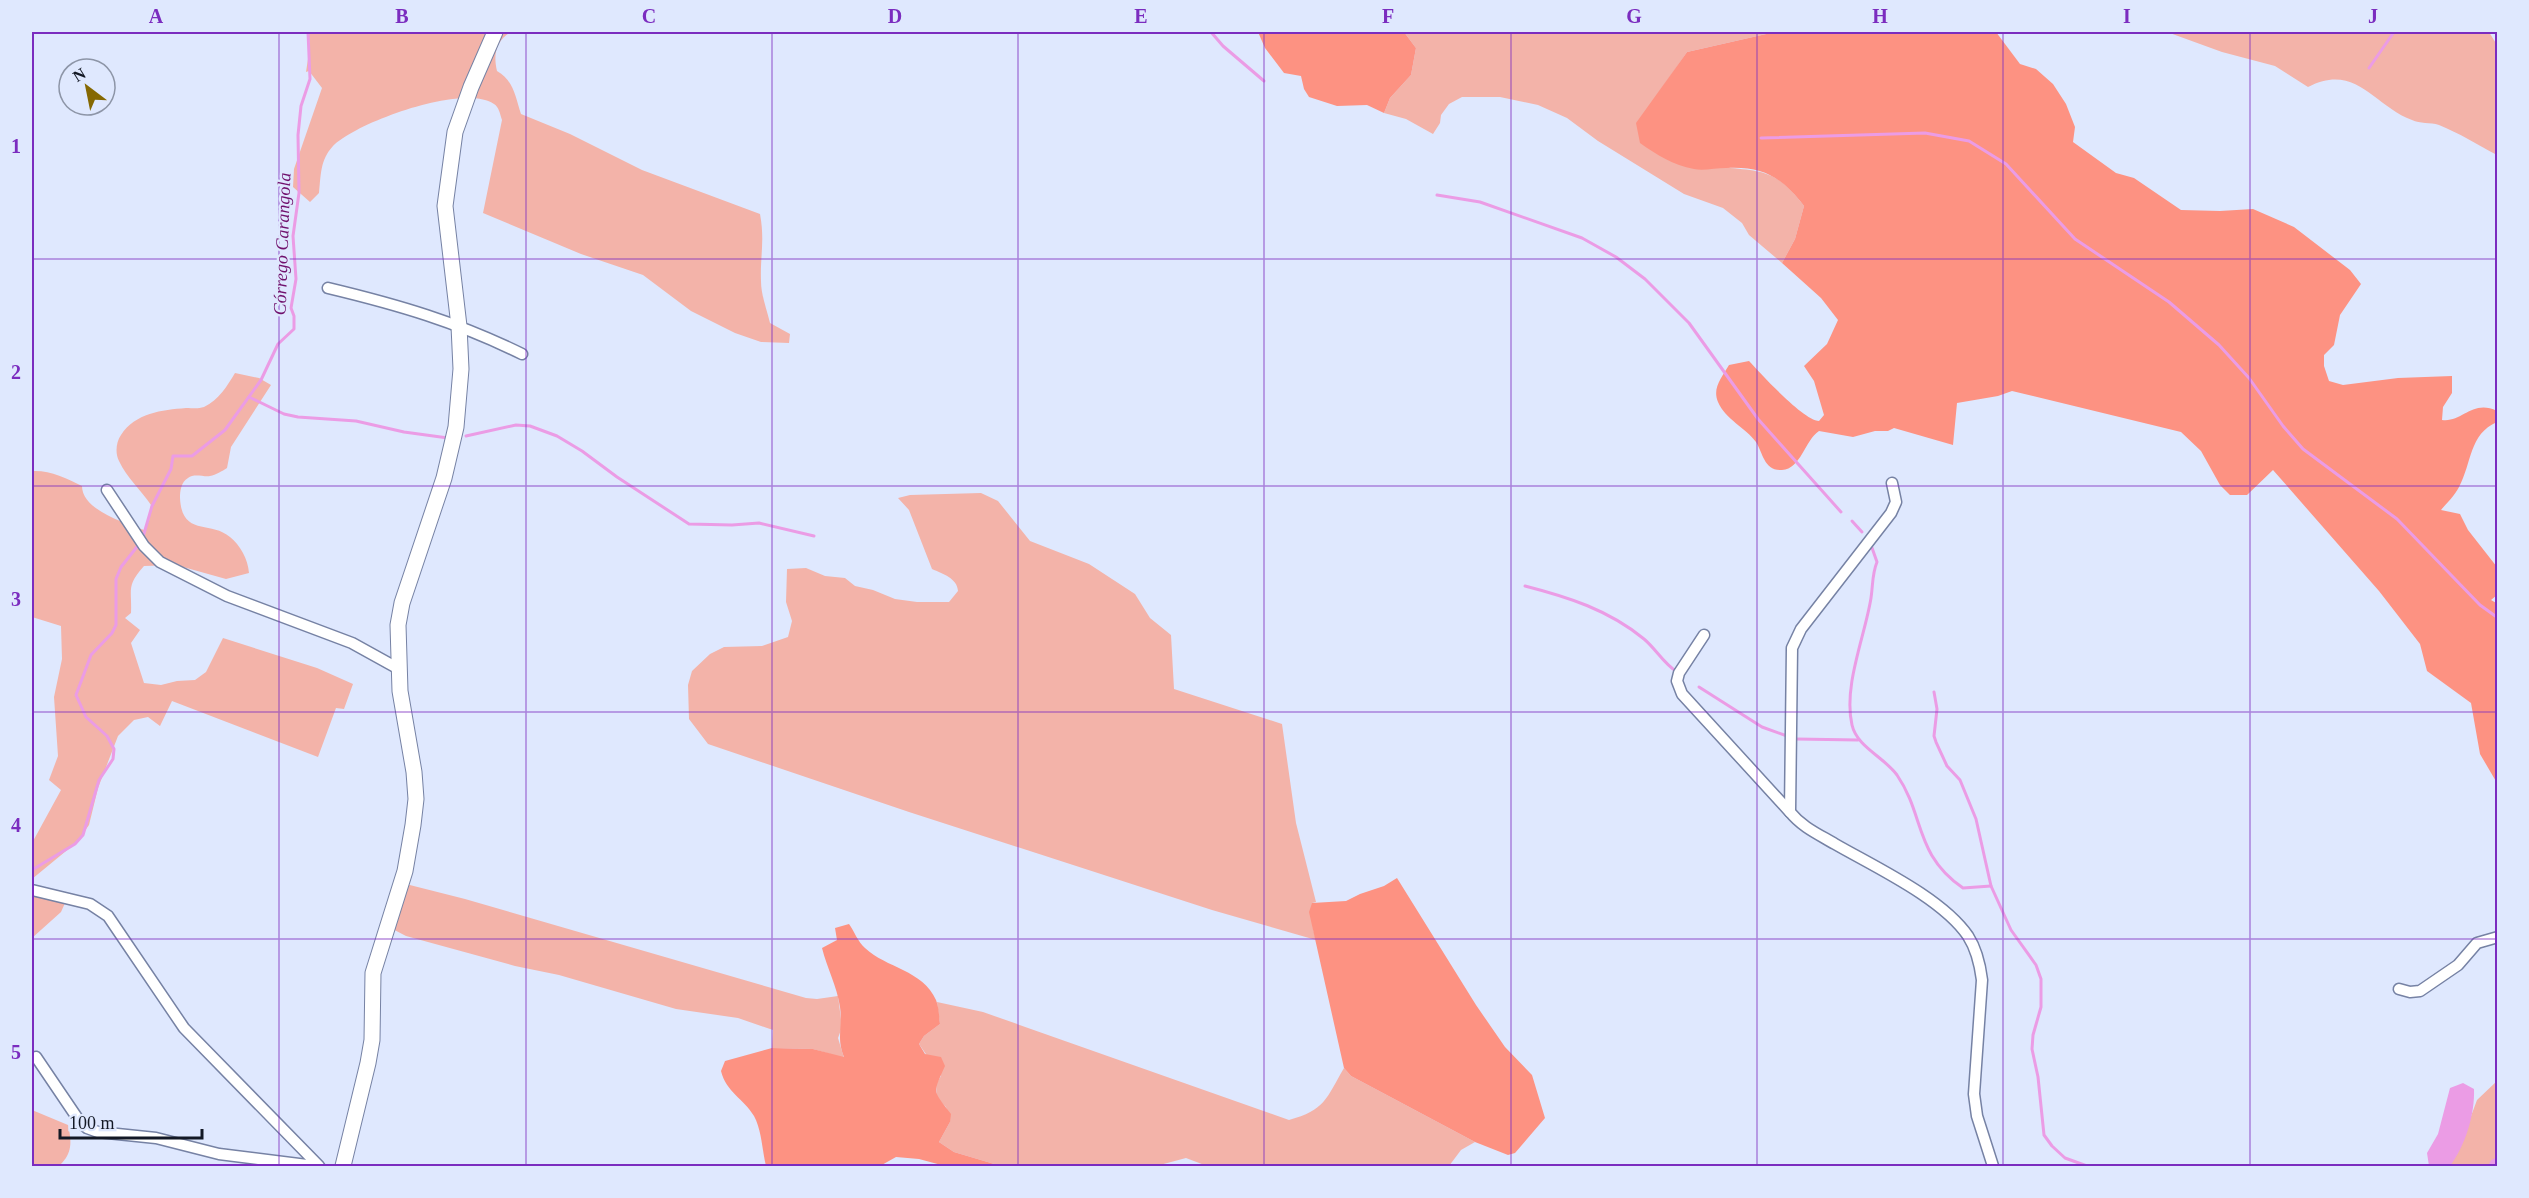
<svg xmlns="http://www.w3.org/2000/svg" width="2529" height="1198" font-family="'Times New Roman',serif">
  <rect width="100%" height="100%" fill="#dfe8fe"/>
  <!-- green -->
  <g fill="#f3b3a9">
    <path d="M308,32H511C496,41 493,54 497,71C514,81 515,96 521,114L570,134L642,170L760,214C765,241 760,256 761,281C761,295 767,310 770,323L790,334L789,343L761,342L735,333L691,311L643,275L581,254L483,213L502,120C500,114 499,107 494,104C464,83 357,122 333,146C320,160 321,175 319,193L310,202L293,187L294,169L322,88L309,71L306,72L310,46Z"/>
    <path d="M1404,32H1775L1687,52L1657,95L1730,168C1769,171 1780,175 1804,206L1795,239L1782,263L1749,235L1742,223L1723,208L1684,194L1598,141L1567,118L1538,105L1500,97H1462L1449,104L1441,115L1440,123L1433,134L1406,119L1384,113L1390,98L1411,75L1416,48Z"/>
    <path d="M2167,32H2489L2497,45V155C2478,145 2459,133 2439,125C2430,122 2420,124 2412,120C2374,106 2356,62 2308,87L2275,66L2222,52Z"/>
    <path d="M235,373L259,378L271,385L231,447L227,468C222,471 216,475 210,476C203,477 194,473 188,478C181,482 180,491 180,498C182,537 210,520 230,537C240,545 248,559 249,573L226,579L176,565L144,566C126,586 132,589 131,613L125,618L140,630L131,643L144,683L161,685L177,681L195,680L206,672L223,638L317,668L353,684L344,709L336,708L318,757L172,701L160,726L148,717L134,720L118,736L98,788L89,825L77,842L32,879V843L61,790L49,780L58,756L54,697L62,659L61,626L32,617V471C50,470 66,478 82,486C82,510 125,523 144,530L149,521L151,505C141,490 127,478 119,461C115,453 116,442 121,435C135,413 162,410 186,408C193,408 198,409 204,407C219,400 227,386 235,373Z"/>
    <path d="M981,493L998,501L1030,541L1089,564L1135,594L1150,618L1171,635L1174,689L1282,724L1296,823L1316,902L1312,903L1313,929L1316,940L1212,910L909,812L708,744L689,719L688,685L692,671L710,654L724,647L762,646L788,637L792,621L786,602L787,569L806,568L825,576L845,578L855,586L873,590L895,599L917,602H949L958,591C957,578 943,574 932,569L909,510L898,498L910,495Z"/>
    <path d="M32,881L33,888L65,903L61,912L32,938Z"/>
    <path d="M394,881L465,899L806,998L817,999L838,996L842,1027L838,1038L844,1058L813,1049L772,1048L773,1030L738,1018L676,1009L559,975L515,966L406,936L381,923Z"/>
    <path d="M937,1002L983,1012L1289,1120C1325,1110 1326,1099 1344,1068L1351,1076L1475,1142L1461,1150L1449,1166H1207L1186,1158L1156,1166H1001L954,1152L939,1142L950,1122L946,1107L937,1098L936,1084L941,1076L919,1044L924,1036L940,1024Z"/>
    <path d="M2497,1081V1166H2445L2457,1154L2477,1100Z"/>
    <path d="M32,1110L68,1125C72,1143 72,1153 60,1165L32,1166Z"/>
  </g>
  <!-- forest -->
  <g fill="#fd9282">
    <path d="M1258,32H1404L1416,48L1411,75L1390,98L1384,113L1367,105L1337,106L1309,97L1304,89L1301,76L1284,73L1265,48Z"/>
    <path d="M1775,32H1996L2020,64L2036,69L2053,84L2066,104L2075,127L2073,142L2116,173L2134,178L2181,210L2220,211L2253,209L2294,227L2350,270L2361,284L2340,315L2334,345L2324,355V366L2329,381L2343,385L2398,378L2452,376V393L2443,407L2442,420C2462,423 2472,399 2497,411V422C2469,434 2472,463 2459,487C2455,495 2447,503 2441,510L2460,514L2468,530L2497,567V595L2491,600L2498,604L2497,783L2480,754L2471,703L2427,671L2420,644L2379,591L2273,470L2247,495H2230L2220,485L2201,451L2181,432L2012,391L1998,396L1957,403L1953,445L1894,428L1888,431H1875L1853,437L1819,431C1805,440 1801,469 1782,470C1764,471 1763,453 1756,442C1746,428 1725,419 1718,402C1712,388 1722,377 1729,365L1749,361C1761,374 1803,420 1819,421L1824,415L1814,381L1804,366L1827,344L1838,320L1821,298L1782,263L1795,239L1804,206C1782,177 1763,166 1726,168C1716,168 1703,171 1694,169C1673,165 1657,155 1640,143L1636,123L1687,52Z"/>
    <path d="M1397,878L1476,1005L1505,1047L1532,1075L1545,1118L1515,1153L1508,1155L1475,1142L1351,1076L1344,1068L1309,912L1312,903L1346,901L1360,894L1384,886Z"/>
    <path d="M849,924C854,931 858,942 865,948C886,968 923,970 936,1000C939,1007 939,1017 940,1024L924,1036L919,1044L925,1054L941,1057L945,1066C932,1095 933,1090 951,1114L950,1122L939,1142L954,1152L1001,1166H945L919,1159L896,1157L880,1166H766C762,1150 762,1131 754,1116C744,1099 726,1092 721,1071L725,1061L772,1048L813,1049L844,1057C836,1037 843,1028 840,1007C837,986 827,968 822,948L837,940L835,928Z"/>
  </g>
  <!-- water -->
  <path fill="#eb9ce5" d="M2463,1083L2474,1089C2475,1115 2465,1146 2450,1166H2429L2427,1153L2438,1134L2450,1088Z"/>
  <g fill="none" stroke-linecap="round" stroke-linejoin="round">
    <!-- stream -->
    <g stroke="#eb9ce5" stroke-width="3">
      <path d="M1211,32L1223,46L1264,81"/>
      <path d="M2369,68L2394,32"/>
      <path d="M1761,138L1925,133L1969,141L2006,164L2075,239L2169,302L2219,345L2249,378L2283,426L2303,449L2397,519L2480,605L2498,618"/>
      <path d="M1437,195L1480,202L1582,238L1616,257L1645,279L1689,323L1758,419L1841,512"/>
      <path d="M249,397L284,414L298,417L356,421L404,432L448,438"/>
      <path d="M466,436L516,425L530,426L557,436L582,451L617,477L689,524L732,525L759,523L814,536"/>
      <path d="M1852,521L1862,532"/>
      <path d="M143,537L152,506L171,469L173,456H192L225,430L261,380L278,344L294,329V316L291,308L296,279L293,236L299,193L298,135L301,106L310,79L308,32"/>
      <path d="M1871,545L1877,562C1872,574 1873,585 1871,598C1865,636 1843,686 1852,725C1857,747 1884,757 1897,775C1925,816 1914,854 1963,888L1991,886"/>
      <path d="M1525,586C1568,597 1609,610 1644,639C1656,649 1663,663 1677,672"/>
      <path d="M1699,687L1762,727L1787,736"/>
      <path d="M1934,692L1937,709L1934,736L1936,742L1947,766L1960,780L1976,819L1991,886L2011,930L2036,965L2041,979V1007L2033,1035L2032,1049L2038,1077L2044,1135L2052,1146L2065,1158L2087,1166"/>
      <path d="M1796,739L1858,740"/>
      <path d="M32,870L75,844L83,835L99,780L113,759L114,749L107,736L86,717L76,695L91,655L112,633L116,625V579L121,567L140,543"/>
      <path d="M32,1135V1138"/>
    </g>
    <!-- river -->
    <path stroke="#eb9ce5" stroke-width="16" d="M2497,1166H2498"/>
    <defs>
      <g id="street">
        <path d="M328,288C399,305 457,322 522,354"/>
        <path d="M1892,483L1896,502L1891,513L1801,629L1792,648L1790,812C1802,827 1818,834 1835,844C1875,867 1942,898 1968,936C1977,950 1980,964 1982,980L1974,1094L1977,1116L1993,1166"/>
        <path d="M107,490L144,546L160,562L227,596L352,643L399,669"/>
        <path d="M1704,635L1679,673L1677,681L1682,694L1790,812"/>
        <path d="M32,890L90,904L108,916L184,1028L319,1166"/>
        <path d="M2399,989L2410,992L2420,991L2458,965L2477,943L2498,937"/>
        <path d="M36,1057L80,1122L87,1128L98,1132L156,1138L219,1154L315,1166"/>
      </g>
      <path id="secondary" d="M343,1166L368,1063L372,1040L373,973L405,871L413,825L416,799L414,772L400,691L398,625L402,603L444,478L456,427L461,369L459,326L445,206L455,132L471,87L495,32"/>
    </defs>
    <!-- street casing -->
    <use href="#street" stroke="#7682a4" stroke-width="13"/>
    <!-- secondary casing -->
    <use href="#secondary" stroke="#7682a4" stroke-width="17"/>
    <!-- street -->
    <use href="#street" stroke="#fff" stroke-width="10"/>
    <!-- secondary -->
    <use href="#secondary" stroke="#fff" stroke-width="15"/>
  </g>
  <!-- grid -->
  <path fill="none" stroke="#7b2cbf" stroke-width="1.5" stroke-opacity="0.55" d="M279,32V1166M526,32V1166M772,32V1166M1018,32V1166M1264,32V1166M1511,32V1166M1757,32V1166M2003,32V1166M2250,32V1166M32,259H2498M32,486H2498M32,712H2498M32,939H2498"/>
  <g text-anchor="middle" dominant-baseline="central" stroke-width="4.5" stroke-linejoin="round" paint-order="stroke">
    <!-- water labels -->
    <g font-size="18" font-style="italic" fill="#70116d" stroke="#dfe8fe">
      <text transform="translate(282 244) rotate(-88)">Córrego Carangola</text>
    </g>
  </g>
  <!-- border -->
  <rect width="2529" height="1198" fill="none" stroke="#dfe8fe" stroke-width="66"/>
  <!-- north arrow -->
  <g transform="translate(87 87) rotate(328)"><circle r="28" fill="#dfe8fe" stroke="#8d95a7" stroke-width="1.5"/>
  <path d="M0-4.5L10 22L0 15L-10 22Z" fill="#856802"/>
  <text y="-9" font-size="16" font-weight="bold" text-anchor="middle" fill="#131825">N</text>
  </g>
  <!-- scale -->
  <path d="M60 1129v9h142v-9" fill="none" stroke="#131825" stroke-width="3"/>
  <text x="69" y="1129" font-size="18" fill="#131825" stroke="#dfe8fe" stroke-width="4.5" paint-order="stroke">100 m</text>
  <rect x="33" y="33" width="2463" height="1132" fill="none" stroke="#7b2cbf" stroke-width="2"/>
  <g font-size="20" text-anchor="middle" font-weight="bold" fill="#7b2cbf">
    <text x="156" y="23">A</text>
    <text x="402" y="23">B</text>
    <text x="649" y="23">C</text>
    <text x="895" y="23">D</text>
    <text x="1141" y="23">E</text>
    <text x="1388" y="23">F</text>
    <text x="1634" y="23">G</text>
    <text x="1880" y="23">H</text>
    <text x="2127" y="23">I</text>
    <text x="2373" y="23">J</text>
    <text x="16" y="153">1</text>
    <text x="16" y="379">2</text>
    <text x="16" y="606">3</text>
    <text x="16" y="832">4</text>
    <text x="16" y="1059">5</text>
  </g>
</svg>
